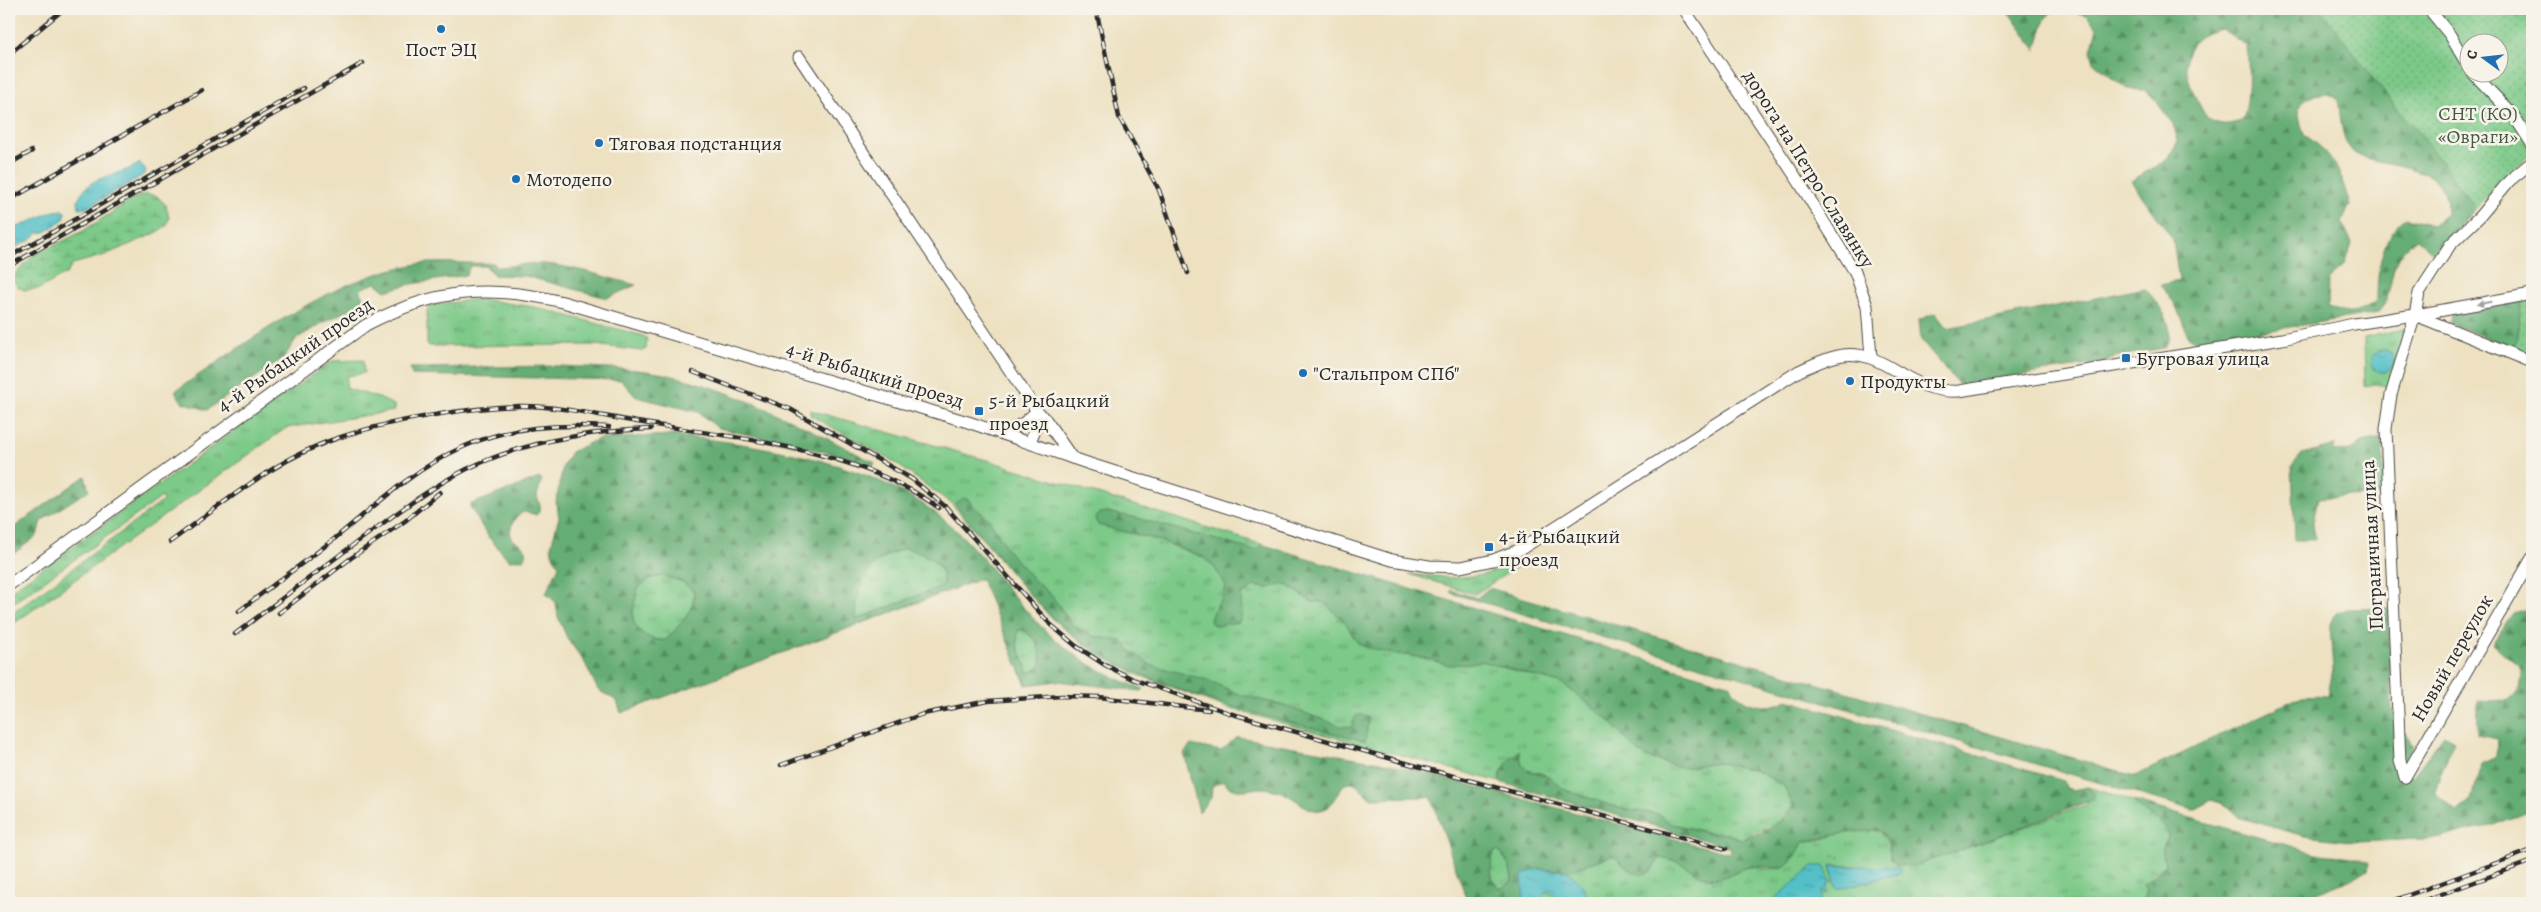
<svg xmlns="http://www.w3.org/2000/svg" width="2541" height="912" font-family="Alegreya,serif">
  <defs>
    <pattern id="grass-tufts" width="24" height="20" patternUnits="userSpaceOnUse" patternTransform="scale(1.25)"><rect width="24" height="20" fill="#7cc988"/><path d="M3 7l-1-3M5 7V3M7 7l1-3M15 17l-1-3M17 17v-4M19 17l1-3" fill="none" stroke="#66a36f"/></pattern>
    <pattern id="forest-firs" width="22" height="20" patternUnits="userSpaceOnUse" patternTransform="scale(1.25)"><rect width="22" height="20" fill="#65ad74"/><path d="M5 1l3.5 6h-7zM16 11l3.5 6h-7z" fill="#538d5f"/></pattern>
    <pattern id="wetland-marsh" width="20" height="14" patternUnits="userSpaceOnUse" patternTransform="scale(1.25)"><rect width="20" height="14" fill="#7cc988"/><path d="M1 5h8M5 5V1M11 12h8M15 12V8" fill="none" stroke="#66a36f"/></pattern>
    <pattern id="park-dots" width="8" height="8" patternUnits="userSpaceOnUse" patternTransform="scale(1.25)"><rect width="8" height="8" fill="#7cc988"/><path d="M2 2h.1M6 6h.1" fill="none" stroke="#66a36f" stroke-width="1.8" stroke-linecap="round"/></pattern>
    <pattern id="water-ripples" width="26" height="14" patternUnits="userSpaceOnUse" patternTransform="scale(1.25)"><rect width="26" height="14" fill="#52c0c7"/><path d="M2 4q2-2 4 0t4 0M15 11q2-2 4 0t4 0" fill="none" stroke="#449ca2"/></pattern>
  </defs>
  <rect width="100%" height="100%" fill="#f7f3e8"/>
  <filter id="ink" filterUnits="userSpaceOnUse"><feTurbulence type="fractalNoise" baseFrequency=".02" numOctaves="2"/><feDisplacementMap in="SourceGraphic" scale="10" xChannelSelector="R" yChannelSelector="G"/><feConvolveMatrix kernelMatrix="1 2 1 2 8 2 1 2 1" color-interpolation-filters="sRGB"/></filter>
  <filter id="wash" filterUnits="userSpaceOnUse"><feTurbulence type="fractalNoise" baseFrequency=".0096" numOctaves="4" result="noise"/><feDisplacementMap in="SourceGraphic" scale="20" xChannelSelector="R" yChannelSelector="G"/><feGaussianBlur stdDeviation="1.12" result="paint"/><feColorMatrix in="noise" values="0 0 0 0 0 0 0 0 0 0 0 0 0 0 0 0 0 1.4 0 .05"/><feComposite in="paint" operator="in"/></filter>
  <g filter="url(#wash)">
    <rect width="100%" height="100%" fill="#ede1c1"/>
    <!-- grass -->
    <g fill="url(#grass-tufts)" stroke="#547a5a" fill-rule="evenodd">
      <path d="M479,299L534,307L644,336L647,339L646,349L642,351L595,345L430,346L427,344V310L432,305Z"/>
      <path d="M2407,328L2388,397L2386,386L2375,384L2365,386L2364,338ZM2373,357L2394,365L2384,372L2374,369Z"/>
      <path d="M363,360L364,373L347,376L346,388L379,398L394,405V411L286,428L9,627V616L163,501L162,497L9,606V592L332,361Z"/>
      <path d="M810,410L990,461L1264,545L1255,550L1248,549L1137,518L1107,512L1098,525L1161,541L1203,557L1214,567L1226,585L1225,593L1215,609L1231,623L1239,622L1242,616L1241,594L1248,592L1253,586L1268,588L1282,584L1289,586L1313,603L1317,601L1325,603L1346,624L1353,636L1365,646L1389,653L1421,657L1449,665L1465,664L1481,661L1563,684L1609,720L1637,751L1648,758L1677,767L1716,762L1757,771L1784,786L1793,806L1779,822L1741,839L1727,834L1705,832L1669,823L1658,814L1622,809L1565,790L1541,773L1527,771L1522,765L1510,760L1502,772L1500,782L1227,708L1133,673L1095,653L1052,619L951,503L891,460L810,415Z"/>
      <path d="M906,548C924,553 947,564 942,586L855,620C856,607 855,592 861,580C870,564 889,553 906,548Z"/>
      <path d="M1523,563L1475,594L1409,574L1454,578L1482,575Z"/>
      <path d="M663,576L683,582L694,591C695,612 679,625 666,640C654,642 635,633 633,619C632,610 636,596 638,588L651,578Z"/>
      <path d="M1017,630H1024C1036,640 1046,653 1039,668L1028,673L1017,645Z"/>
      <path d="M2087,787L2134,801C2140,814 2160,817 2167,830C2171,838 2164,842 2163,849C2162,854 2166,860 2166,865L2153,873L2144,898L2137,902L2116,903L2106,901L2098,903H1815L1821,896L1822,889L1827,893L1826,887L1775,899L1777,903H1585L1588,899L1583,886L1568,871L1612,855C1629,867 1629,874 1651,871L1660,858C1680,857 1691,874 1709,878C1723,881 1733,871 1745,868C1753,865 1761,868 1769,869C1784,870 1797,855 1803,842C1810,840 1816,841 1822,839C1851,830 1890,815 1891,859L1913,866L1920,864L2086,805L2094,793ZM1834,865L1887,868L1898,874L1837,889L1830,866Z"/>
      <path d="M1497,850C1507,858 1512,870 1512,882L1500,889C1489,881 1490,863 1494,852Z"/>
      <path d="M1546,891L1553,892L1562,903H1540L1542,896Z"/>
    </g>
    <!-- forest -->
    <g fill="url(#forest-firs)" stroke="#486c50" fill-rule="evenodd">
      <path d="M2006,9H2055L2045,19L2036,50Z"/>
      <path d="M2059,9H2320L2403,117L2420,133L2475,209L2442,248L2432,252L2417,239C2383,259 2398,290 2378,313L2197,342L2189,338L2175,304L2160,285L2179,281L2173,239L2131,181L2168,159L2178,141L2173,124L2152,96L2145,90L2127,89L2094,63L2091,51L2097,28L2086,15ZM2222,29L2247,46C2249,72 2250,95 2243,120C2232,125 2216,127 2207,117C2203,113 2200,105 2197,100C2181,68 2179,36 2222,29ZM2328,93L2338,99C2341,116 2340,137 2352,151C2361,163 2413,162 2435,180C2446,190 2448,200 2446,214L2432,225L2406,218C2381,235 2377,272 2377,300C2362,312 2346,317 2328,306L2329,281L2334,273L2345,264L2352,244L2342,221L2350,205C2340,172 2335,154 2304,135C2295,106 2296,97 2328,93Z"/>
      <path d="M494,263L496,267C507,267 516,265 526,264C559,261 604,277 636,285L607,298L525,276L494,275L486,266H470L466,275L407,285L386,291L376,283L360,289L364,302L324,322L296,339L284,358L207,410L182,402L175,391C249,342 328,278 418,264C442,261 469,264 494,263Z"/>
      <path d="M2145,288C2158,304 2180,328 2164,348L2114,357L2106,362L1959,385L1921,340L1919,320L1935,313L1947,328Z"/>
      <path d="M2522,301L2517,333L2532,356L2450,323L2451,315Z"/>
      <path d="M560,366C598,368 640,367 677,377C747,395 811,430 875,463L872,467L848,457L718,428L698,412L636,397L621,380L412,375L410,368Z"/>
      <path d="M671,435C762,445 876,461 948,523C980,550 1003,586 1031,616C1062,650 1101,675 1144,689L1141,691L1058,681L1026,685L981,579L621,713L617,701L598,690L585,663L567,638L558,617L556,603L546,593L559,566L552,553L551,546L559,517L556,502L563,466L571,452L598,439ZM906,548C924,553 948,564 942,586L856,620C856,583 868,558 906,548ZM663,576L683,582L694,591C695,612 679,625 666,640C654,642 635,633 633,619C632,610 636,596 638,588L651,578ZM1024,630L1036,640L1042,661L1039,668L1029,673L1017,645L1018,630Z"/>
      <path d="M2382,438L2385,494L2318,498L2313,522L2315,540H2295L2292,466L2302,454L2335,445L2333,452L2351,451L2361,442Z"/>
      <path d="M85,476L89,490L41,521L37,536L9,557V531Z"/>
      <path d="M539,478L542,479L537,496C538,503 545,508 536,515C533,514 528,512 524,512C516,514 508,528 511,536C514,543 523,542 527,553L523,559L509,560L489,538L469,505Z"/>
      <path d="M964,498L971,501L972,505L989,519L1009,552L1034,580L1051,595L1073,625L1093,636L1122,641L1132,652L1151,665L1207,680L1241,695L1282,705L1341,726L1351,727L1356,716L1362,714L1369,718L1365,741C1264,715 1133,691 1054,619C1019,587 986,541 955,504Z"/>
      <path d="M1107,512L1137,518L1248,549L1255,550L1264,545L1731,685C1737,702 1760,710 1777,704C1782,703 1783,701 1788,700L2064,781L2066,788L2073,790L2087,787L2094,793L2092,800L1962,850L1913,866L1896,865L1891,859L1887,838L1880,831L1873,830L1840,834L1803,842L1796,856L1784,867C1772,869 1757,864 1745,868C1733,871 1723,881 1709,878C1691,874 1680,857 1660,858C1656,862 1654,868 1650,871C1637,882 1621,861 1612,855L1568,871L1539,869L1524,892V903H1468L1431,797L1370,798L1353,782L1343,785C1339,794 1332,807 1322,810C1311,813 1299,802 1291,797C1284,792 1269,788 1261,788C1246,789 1234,795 1223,781L1212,786L1211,798L1199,812L1184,753L1191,745L1221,751L1238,737L1390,764L1728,853L1731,850L1728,847L1500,782C1498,770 1511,759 1519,750L1522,765L1527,770L1548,776L1565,790L1622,809L1658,814L1669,823L1705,832L1727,834L1741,839C1760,834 1783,825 1793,806L1784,786L1757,771L1716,762L1685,768L1648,758L1637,751L1609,720L1563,684L1481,661L1465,664L1449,665L1421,657L1389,653L1365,647L1358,643L1346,624L1325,603L1317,601L1313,603L1289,586L1282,584L1268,588L1253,586L1248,592L1241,594L1242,616L1239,622L1216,626L1210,622C1211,608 1224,600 1226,586L1214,567L1203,557L1161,541L1098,525L1095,519L1100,513ZM1497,850C1507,857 1512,870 1512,882L1500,889C1489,881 1490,863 1494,852Z"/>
      <path d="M1489,588L2135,776L2302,696L2328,695L2333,669L2330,626L2336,613L2347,609L2388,608L2392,708L2413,746L2407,767L2412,777L2444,735L2454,741L2437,784L2436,794L2457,812L2472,800L2481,764L2496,757L2497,739L2477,735L2478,701C2508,703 2524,702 2520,667L2493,644L2513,613L2531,608L2532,601V810L2491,826L2467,830L2442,838L2359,842L2304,836L2238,817L2222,803L2212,800L2193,810L1451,593V590L1477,598Z"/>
      <path d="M2134,801C2194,820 2255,836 2316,853C2333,857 2353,854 2369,862L2368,870L2357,877L2289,903H2135L2144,898L2146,890L2143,884L2166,865C2166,860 2162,854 2163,849C2164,842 2171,838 2167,830C2160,817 2140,814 2134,801Z"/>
    </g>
    <!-- wetland -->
    <path fill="url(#wetland-marsh)" stroke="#547a5a" d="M146,194L157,196L166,205L169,218L167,225L156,233L105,255L73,264L67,273L39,289L24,290L18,287L13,280L17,272L33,256L83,231L134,198Z"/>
    <!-- park -->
    <g fill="url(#park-dots)" stroke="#547a5a" fill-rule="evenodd">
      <path d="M2320,9H2532V153L2506,175L2475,209L2420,133L2403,117ZM2468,42H2498V72H2468Z"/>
      <path d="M2532,299V356L2515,348L2522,301Z"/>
    </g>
    <!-- water -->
    <g fill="url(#water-ripples)" stroke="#3e7679">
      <path d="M140,163L146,170L145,174L87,208H79L78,200C88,173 121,177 140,163Z"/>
      <path d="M63,210L65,212V218L46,232L38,233L32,239L9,251V231L54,211Z"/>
      <circle cx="2383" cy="361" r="11"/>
      <path d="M1813,866H1824L1831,882L1826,887L1828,894L1822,890L1821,900L1815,903H1777L1775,899Z"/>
      <path d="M1830,866L1890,867L1899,868L1901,871L1894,875L1837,889Z"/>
      <path d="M1539,869L1568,871L1583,886L1588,900L1585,903H1562L1553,893L1546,891L1542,896L1540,903H1524L1522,874Z"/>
    </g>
  </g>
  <g filter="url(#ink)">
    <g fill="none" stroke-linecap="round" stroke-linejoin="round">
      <defs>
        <g id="minor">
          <path d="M1684,9L1799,182L1855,272L1867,306L1871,357"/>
          <path d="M2429,9L2450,35L2468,66"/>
          <path d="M799,57L1037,411L1036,427L1030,442"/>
          <path d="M2472,72L2514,116L2532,144"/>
          <path d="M2416,315L2532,294"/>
          <path d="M1003,434L1025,422L1037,411L1046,420L1072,458"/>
          <path d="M9,585L366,325C434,289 489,284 563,302L968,422L1090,464L1392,560L1429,566L1461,567L1493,560L1521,549L1799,371C1813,365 1827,357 1843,355C1888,350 1907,394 1959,391L2282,339L2354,324L2415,315L2532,362"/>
          <path d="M2405,777L2400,761L2386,429L2391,395L2415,315L2419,293L2450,245L2480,216L2509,181L2532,162"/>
          <path d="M2405,777L2532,558"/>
        </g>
      </defs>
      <!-- minor casing -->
      <use href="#minor" stroke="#484642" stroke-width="13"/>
      <!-- minor -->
      <use href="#minor" stroke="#fff" stroke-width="11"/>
      <defs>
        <g id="rail">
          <path d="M1096,9L1119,117L1159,190L1188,273"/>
          <path d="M9,10L10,9"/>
          <path d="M9,54L64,9"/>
          <path d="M9,164L32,151"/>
          <path d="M9,200L202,90"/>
          <path d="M9,257L304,88"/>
          <path d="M9,266L363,63"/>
          <path d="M693,372L790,409L912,479L946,507L1050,624L1076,646L1105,665L1133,679L1229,713L1431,770L1726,849"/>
          <path d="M170,542C223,504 277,457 341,437C391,420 466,408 519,406C556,405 601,416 637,422C736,438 857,448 939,508"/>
          <path d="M239,611C270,587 302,564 333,540C373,507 415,468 463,447C510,426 559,424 609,427"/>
          <path d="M279,613L351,558L405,521L440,492"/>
          <path d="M235,634C279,601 323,567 368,534C400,511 431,487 467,469C523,442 588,431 651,429"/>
          <path d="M781,765L923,714L988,701L1062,696L1099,697L1209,710"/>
          <path d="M2387,903L2532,850"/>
          <path d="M2417,903L2532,861"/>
        </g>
      </defs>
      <!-- rail casing -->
      <use href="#rail" stroke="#2b2b2b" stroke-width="4.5"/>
      <!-- rail -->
      <use href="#rail" stroke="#f7f3e8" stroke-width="2.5" stroke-dasharray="8" stroke-linecap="butt"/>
    </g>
    <!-- one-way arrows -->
    <defs><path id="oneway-solid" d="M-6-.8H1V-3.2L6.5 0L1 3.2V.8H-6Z" transform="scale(1.25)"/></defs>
    <use fill="#a0a0a0" href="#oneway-solid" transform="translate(2484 303) rotate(170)"/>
  </g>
  <!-- markers -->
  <g fill="#1f6fb2" stroke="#f7f3e8" stroke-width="2">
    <circle cx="441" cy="29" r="5"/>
    <circle cx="599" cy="143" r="5"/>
    <circle cx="516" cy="179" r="5"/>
    <rect x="2121" y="353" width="10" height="10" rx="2.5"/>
    <circle cx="1303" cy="373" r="5"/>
    <circle cx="1850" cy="381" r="5"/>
    <rect x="974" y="406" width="10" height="10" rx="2.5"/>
    <rect x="1484" y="542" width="10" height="10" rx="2.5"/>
  </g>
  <g text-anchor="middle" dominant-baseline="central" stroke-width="5" stroke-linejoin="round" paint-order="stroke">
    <!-- poi labels -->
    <g font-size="20" fill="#2b2b2b" stroke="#f7f3e8" text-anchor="start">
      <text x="441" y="49" text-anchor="middle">Пост ЭЦ</text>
      <text x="609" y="143">Тяговая подстанция</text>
      <text x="526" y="179">Мотодепо</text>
      <text x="2136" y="358">Бугровая улица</text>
      <text x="1313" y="373">"Стальпром СПб"</text>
      <text x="1860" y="381">Продукты</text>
      <text x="989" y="400">5-й Рыбацкий<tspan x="989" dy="23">проезд</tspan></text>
      <text x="1499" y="536">4-й Рыбацкий<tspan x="1499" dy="23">проезд</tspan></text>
    </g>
    <!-- park labels -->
    <g font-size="20" fill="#435a47" stroke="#f7f3e8">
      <text x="2478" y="113">СНТ (КО)<tspan x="2478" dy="23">«Овраги»</tspan></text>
    </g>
    <!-- street labels -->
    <g font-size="20" fill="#2b2b2b" stroke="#f7f3e8">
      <text transform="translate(1809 169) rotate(58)">дорога на Петро-Славянку</text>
      <text transform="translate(295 355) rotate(-35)">4-й Рыбацкий проезд</text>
      <text transform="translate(875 375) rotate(17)">4-й Рыбацкий проезд</text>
      <text transform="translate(2372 545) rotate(-93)">Пограничная улица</text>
      <text transform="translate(2452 658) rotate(-60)">Новый переулок</text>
    </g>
  </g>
  <!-- margin -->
  <rect width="2541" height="912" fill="none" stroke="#f7f3e8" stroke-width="30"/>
  <!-- north arrow -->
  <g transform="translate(2484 58) rotate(285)"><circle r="24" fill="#f7f3e8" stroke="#a5a39c"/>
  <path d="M0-4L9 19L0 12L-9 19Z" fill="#1f6fb2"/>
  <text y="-8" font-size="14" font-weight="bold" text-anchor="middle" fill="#2b2b2b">С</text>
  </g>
</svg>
